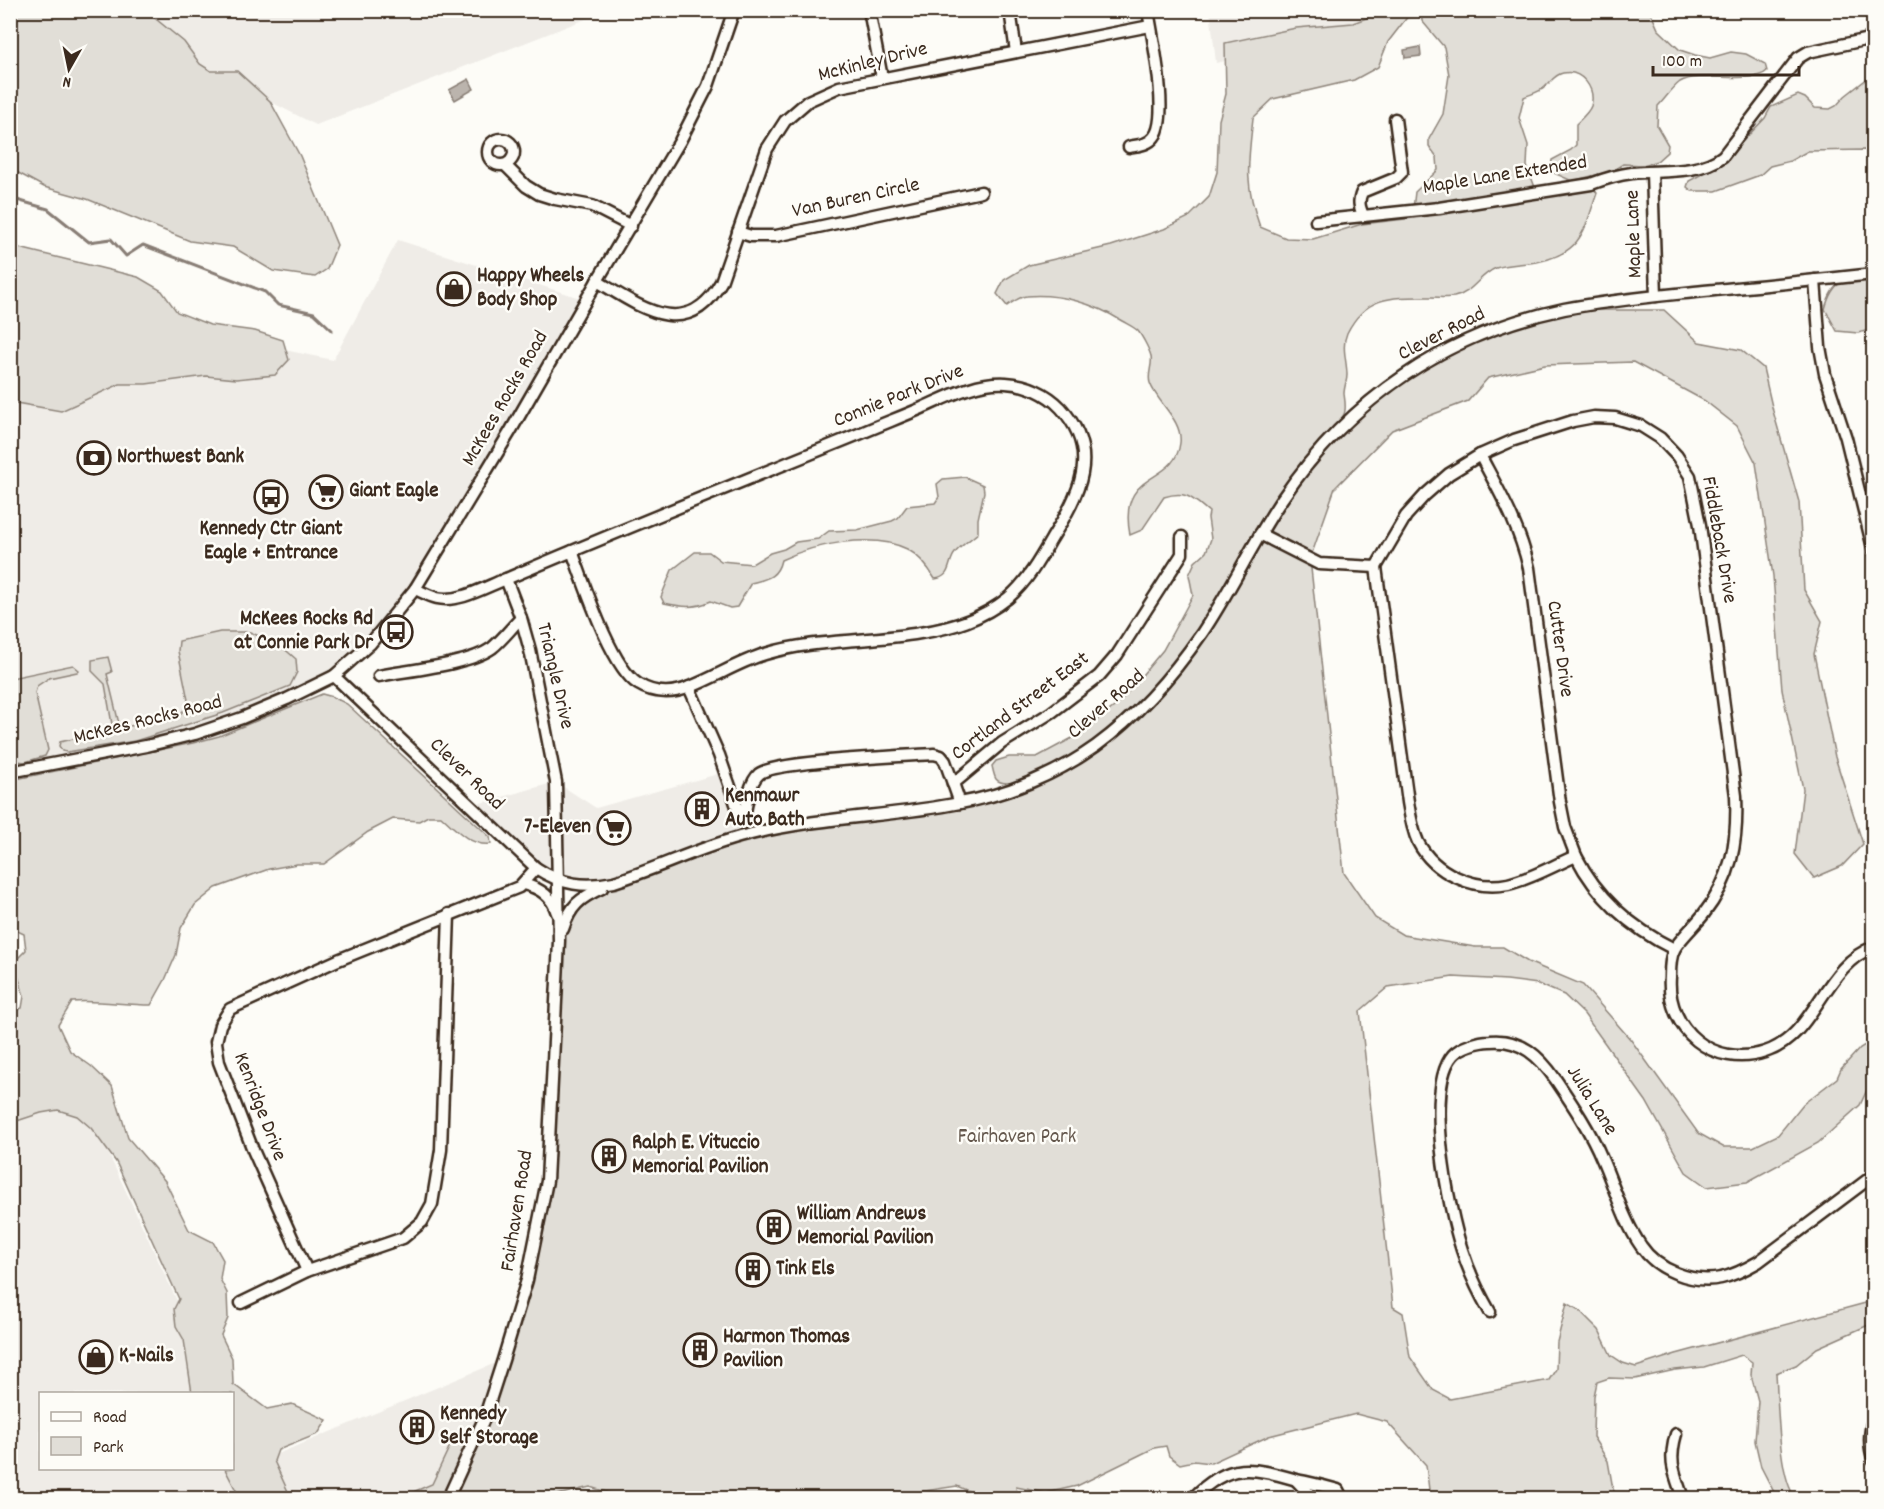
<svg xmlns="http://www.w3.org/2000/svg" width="1884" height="1509" font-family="Dekko,sans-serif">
  <rect width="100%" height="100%" fill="#fdfcf7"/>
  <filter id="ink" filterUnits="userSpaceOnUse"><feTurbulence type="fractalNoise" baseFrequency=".0167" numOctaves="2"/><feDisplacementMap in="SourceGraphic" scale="12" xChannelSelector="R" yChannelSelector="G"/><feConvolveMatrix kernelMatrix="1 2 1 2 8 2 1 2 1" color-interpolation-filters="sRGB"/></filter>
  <g filter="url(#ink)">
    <!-- built -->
    <g fill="#efece7">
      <path d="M1210,10L1447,11L1216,63Z"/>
      <path d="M111,11H606L316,125L117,23Z"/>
      <path d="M398,240L586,300L415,589L334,676L195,734L11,772L10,333L106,313L333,360Z"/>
      <path d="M725,772L746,835L614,882L559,880L470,806L556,782L596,808Z"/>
      <path d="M77,1086L220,1393L40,1394V1468H232L253,1464L503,1360L448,1498H11L10,1116Z"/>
    </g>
    <!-- green -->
    <g fill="#e1ded7" stroke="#8e847a" stroke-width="1.5">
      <path d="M11,10L146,11L184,42L200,64L211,71H237L270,101L300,156L337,245L327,269L315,277L273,271L233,247L190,241L87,199L44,187L11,169Z"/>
      <path d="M1385,11H1412L1388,42L1378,67L1354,80L1273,99L1253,118C1248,163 1244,183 1260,227L1286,238L1313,239L1362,224L1422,217L1439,209L1592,186L1597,193C1584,231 1582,253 1537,262C1524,264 1509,264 1496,268C1479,275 1473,293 1454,297C1447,298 1438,297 1430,297C1393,297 1366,295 1347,333C1341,347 1347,361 1347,375C1347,381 1344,387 1344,394C1345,401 1347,411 1343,416C1339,424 1332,432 1326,439C1314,454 1303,468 1293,484C1225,591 1161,720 1041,774C1032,778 1004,789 996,779C994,776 993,770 992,766L996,761L1009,757H1037L1076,736L1118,704L1163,650L1193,595L1189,575L1195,562L1206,552L1211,539L1208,518L1209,512C1192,498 1186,490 1164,497L1142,530L1130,535C1117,468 1175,486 1180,443C1183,420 1157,403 1150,383C1147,375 1153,364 1151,356C1149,349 1142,336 1138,331C1134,327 1127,324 1122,321C1095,304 1060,293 1027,296C1020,296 1013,302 1007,306L997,294L1004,280L1029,265L1111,246L1164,229L1189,217L1209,197L1217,172L1219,120L1226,94L1225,43L1296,28L1353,23Z"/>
      <path d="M1421,11H1650L1658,29L1680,50L1695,55L1710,58L1731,52L1746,54L1765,64L1767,71C1753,85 1700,70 1680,82C1672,88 1665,99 1658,106L1657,126L1668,145L1667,152L1657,161L1643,165L1623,164L1612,171L1572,181L1554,173L1551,167L1552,160L1571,150L1576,145V124C1581,119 1589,112 1591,106C1596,89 1582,69 1563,73C1554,75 1552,81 1545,87C1540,92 1531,94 1524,97L1519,118L1528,145L1527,166L1536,190L1413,209L1415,192L1438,170L1437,157L1429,146V139L1443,114L1449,75L1444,47L1422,21Z"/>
      <path d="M1873,74V156L1865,150L1808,151L1790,161L1770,166L1760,175L1716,191H1692L1687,187L1689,181L1721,164L1765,118L1771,107L1798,95L1805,98L1815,108L1830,109L1836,106L1845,96Z"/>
      <path d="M11,246L138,277L162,291L177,312L210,325L255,331L283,340L289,360L275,375L236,379L206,376L146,384H120L61,411L11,402Z"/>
      <path d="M1873,276V329L1858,333L1837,331L1825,309C1833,279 1845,278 1873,276Z"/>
      <path d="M1566,310H1664L1699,342L1741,350L1763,368L1773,411L1799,502L1804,590L1822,621L1814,654L1835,757L1863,844L1842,866L1814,878L1795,854L1803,789L1782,690L1773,576L1756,463L1737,426L1705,401L1633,362L1545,365L1488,378L1468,401L1392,430L1335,488L1310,559L1344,873L1375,918L1403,935L1475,947H1503L1528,962L1583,985L1631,1040L1698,1133L1723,1147H1753L1778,1135L1803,1104L1837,1078L1841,1069L1860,1048L1873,1040V1077L1860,1105L1818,1143L1747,1182L1707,1187L1686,1172L1646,1101L1584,1014L1564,995L1538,984L1507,980L1453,977L1388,987L1360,1011L1393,1307L1403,1313L1410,1357L1433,1390L1450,1399L1549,1380L1556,1369L1557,1342L1567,1303L1579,1310L1599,1330L1611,1355L1623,1363L1636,1367L1676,1354L1873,1301V1323L1817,1348L1796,1365L1776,1373C1778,1401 1778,1479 1796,1498H1777L1761,1467L1755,1441L1758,1401L1751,1375L1752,1362L1742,1355L1704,1367L1675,1370L1635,1379L1609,1378L1597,1382L1594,1396L1593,1437L1608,1461L1613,1489L1618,1498H1430L1426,1465L1387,1422L1356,1414L1269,1436L1211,1463L1194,1461L1180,1464L1169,1456L1166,1446L1154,1448L1077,1486L1046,1493L1016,1487L1018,1498H984L957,1486L880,1498H626L590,1487L545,1498H448L484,1419L538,1230L558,969L567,916L592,893L746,835L960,803L1025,784L1096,745L1183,658L1282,501L1358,411L1453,349Z"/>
      <path d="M965,477L983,485L984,492L978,519V533C971,539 960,546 955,553C947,563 952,577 935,579C928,567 920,556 907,549C873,532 814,544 781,560C777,578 766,579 751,583L737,607L730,608L711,601C694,609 682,607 664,603L661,597L672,570L695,552H709L721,561L752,564L770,553L784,549L796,542L818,539L829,531L857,530L892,521L898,518L907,506L935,503L939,497L937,484L943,479Z"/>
      <path d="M220,632H250L281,646L296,659L297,672L290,686L223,713L135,741L67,752L62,751L59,746L60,742L113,730L105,684L92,671V660L108,657L112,672L107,674L120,728L177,717L189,705L178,651L179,641Z"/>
      <path d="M73,665L79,670L77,672L49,678L37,686L35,693L48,750L45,756L25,762L17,761L11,765V678Z"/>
      <path d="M322,694L333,697L347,704L490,837L491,844C471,847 454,828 441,816H428L419,821L393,819L368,832L324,864H297L269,869L216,888L195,905L181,928L176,955L165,980L151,1005C124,1005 99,1000 72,1002L58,1025L70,1051L91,1066L112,1086L128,1138L165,1181L189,1230L213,1242L223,1260L220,1279L227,1293L228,1318L221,1335L232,1358L233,1384L267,1409L292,1404L327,1420L318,1434L278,1450L274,1461L291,1498H240L225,1469L232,1468V1394L192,1393L184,1340L176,1326L174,1309L179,1299L116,1162L91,1128L77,1116L58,1110L41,1113L11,1123V1013L22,1008L24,996L14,962L26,950L24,934L11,928V780L193,743L219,736Z"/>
      <path d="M455,1435L474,1437L445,1498H399L432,1484Z"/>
    </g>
    <!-- water -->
    <g fill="#bbb4ad" stroke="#887d74" stroke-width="1.5">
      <path d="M1420,47L1421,56L1405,58L1404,50Z"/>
      <path d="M469,79L474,89L455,100L449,90Z"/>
    </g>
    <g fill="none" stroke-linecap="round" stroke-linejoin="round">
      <!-- stream -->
      <path stroke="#887d74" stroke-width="3" d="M10,198L48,209L89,242L111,239L126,256L143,245L265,292L278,305L314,313L332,330"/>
      <defs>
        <g id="minor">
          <path d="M869,10L882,78"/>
          <path d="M1010,10L1016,52"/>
          <circle cx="501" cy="152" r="13"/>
          <path d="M1129,147C1138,145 1148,145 1154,137C1170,118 1152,36 1148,10"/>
          <path d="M505,165L526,186L539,194L555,199L592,206L631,226"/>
          <path d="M1652,172L1656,296"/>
          <path d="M1363,215C1359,206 1358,201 1362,192L1396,178L1402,172L1395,119"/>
          <path d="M1316,221L1439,208L1591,184C1604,179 1617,175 1632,173C1661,170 1699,175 1723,156L1798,58L1808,52L1874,38"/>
          <path d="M738,232L751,236H776L981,192"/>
          <path d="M1815,280L1820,347L1825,374L1846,438L1874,552"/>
          <path d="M597,281C639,306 687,343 721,282L767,149L785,121L808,101L839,87L1150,26"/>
          <path d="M1480,455C1500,493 1519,525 1529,568L1560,802L1565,827L1576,856"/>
          <path d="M1260,534L1319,564L1376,567"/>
          <path d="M506,579C623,529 741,482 859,434C880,425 901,417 922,408C949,396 977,381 1006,383C1026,384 1047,393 1061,408C1102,453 1079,494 1052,538C1040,559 1027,582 1008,598C982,619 952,628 920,633C869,642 815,639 765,654C738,662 716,677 690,687C673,694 654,694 638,684C611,667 584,583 572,551"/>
          <path d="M415,589C422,592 429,596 437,598C459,603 485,587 506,579L521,618L530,650L556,782L559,941L547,1181L527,1280L503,1360L484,1419L448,1498"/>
          <path d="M1874,662V681"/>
          <path d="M334,676L536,868C562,885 585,888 614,882C659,868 702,846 747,835C817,817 890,817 960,803C1007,795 1057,774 1096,746C1137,716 1173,675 1202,633C1231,590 1253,542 1282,499C1350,399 1445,334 1564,309C1610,300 1657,296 1704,291C1760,286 1817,280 1874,274"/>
          <path d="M379,676C409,670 468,665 492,648C503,639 511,628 521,618"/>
          <path d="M689,687L719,755L742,821"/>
          <path d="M10,772L146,746L195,734L242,718L287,699L334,676L370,644L415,589L510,432L597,281L680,141L708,86L734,10"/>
          <path d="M953,784L1002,743L1052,712L1099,676L1117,655L1182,554V537"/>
          <path d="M743,823C746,809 748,784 759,774C774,761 907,756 934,754L941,756L945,761L960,803"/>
          <path d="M523,884C540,888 552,896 557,913"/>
          <path d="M563,929C570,906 580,898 602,888"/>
          <path d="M1674,949C1631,928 1598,899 1576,856C1554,865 1531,879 1508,884C1474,891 1434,873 1418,842C1412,829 1410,815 1408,802L1376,567L1406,516L1425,495L1449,474L1480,455L1514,440L1573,421L1594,417L1615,418L1641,426L1660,438L1677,456L1690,476L1700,525L1736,796C1738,842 1732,878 1703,915C1696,924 1677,942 1674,950C1670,957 1670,969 1670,977C1666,1030 1714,1069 1765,1052C1816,1036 1823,965 1874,947"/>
          <path d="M307,1271L253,1150L219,1062L216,1042L220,1025L230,1009L338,960L519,887L536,868"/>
          <path d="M241,1303L307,1271L403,1238L422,1222L432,1204L441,1150L449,914"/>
          <path d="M1490,1312C1479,1293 1469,1272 1462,1250C1449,1211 1424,1088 1453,1055C1460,1047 1479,1041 1490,1041C1521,1038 1540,1057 1556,1080C1573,1105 1591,1132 1602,1159C1614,1186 1624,1222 1641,1246C1657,1270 1692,1284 1721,1278C1735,1275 1746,1269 1758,1262L1874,1175"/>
          <path d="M1874,1417C1869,1432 1868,1445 1874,1460"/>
          <path d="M1676,1434C1668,1462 1674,1472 1683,1498"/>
          <path d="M1296,1480L1313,1498"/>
          <path d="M1193,1498C1229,1461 1251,1467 1297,1480C1310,1483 1324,1486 1338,1490L1342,1498"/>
        </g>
      </defs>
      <!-- minor casing -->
      <use href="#minor" stroke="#3b2a1e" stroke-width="15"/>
      <!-- minor -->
      <use href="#minor" stroke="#fdfcf7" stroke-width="10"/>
    </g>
  </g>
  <!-- icons -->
  <defs>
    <symbol id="shop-ring" viewBox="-11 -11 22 22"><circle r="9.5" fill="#fdfcf7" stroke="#3b2a1e" stroke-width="1.5"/><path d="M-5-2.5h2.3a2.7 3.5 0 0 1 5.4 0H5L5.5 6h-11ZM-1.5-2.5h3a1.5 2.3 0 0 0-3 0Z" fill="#3b2a1e"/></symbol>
    <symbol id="bank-ring" viewBox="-11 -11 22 22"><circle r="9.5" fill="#fdfcf7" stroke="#3b2a1e" stroke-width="1.5"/><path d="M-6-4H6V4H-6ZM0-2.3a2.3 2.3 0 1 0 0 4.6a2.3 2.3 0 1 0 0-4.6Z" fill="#3b2a1e"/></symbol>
    <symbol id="supermarket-ring" viewBox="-11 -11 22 22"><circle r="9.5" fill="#fdfcf7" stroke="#3b2a1e" stroke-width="1.5"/><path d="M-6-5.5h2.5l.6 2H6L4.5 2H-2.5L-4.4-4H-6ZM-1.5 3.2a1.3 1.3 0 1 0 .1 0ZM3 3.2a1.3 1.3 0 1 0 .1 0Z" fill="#3b2a1e"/></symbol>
    <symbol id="bus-ring" viewBox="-11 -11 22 22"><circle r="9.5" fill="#fdfcf7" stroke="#3b2a1e" stroke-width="1.5"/><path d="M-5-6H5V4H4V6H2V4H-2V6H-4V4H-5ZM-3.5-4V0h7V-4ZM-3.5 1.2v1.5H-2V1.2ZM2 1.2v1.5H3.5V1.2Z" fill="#3b2a1e"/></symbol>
    <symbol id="building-ring" viewBox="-11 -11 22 22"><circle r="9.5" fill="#fdfcf7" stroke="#3b2a1e" stroke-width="1.5"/><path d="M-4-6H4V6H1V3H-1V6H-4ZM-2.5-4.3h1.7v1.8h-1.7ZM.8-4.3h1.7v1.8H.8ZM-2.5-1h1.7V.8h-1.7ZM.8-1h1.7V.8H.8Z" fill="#3b2a1e"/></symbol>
  </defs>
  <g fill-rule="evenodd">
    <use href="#shop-ring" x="435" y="270" width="38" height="38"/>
    <use href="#bank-ring" x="75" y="439" width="38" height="38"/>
    <use href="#supermarket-ring" x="307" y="473" width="38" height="38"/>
    <use href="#bus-ring" x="252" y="478" width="38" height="38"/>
    <use href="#bus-ring" x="377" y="613" width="38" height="38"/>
    <use href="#building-ring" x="683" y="790" width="38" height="38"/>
    <use href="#supermarket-ring" x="595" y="809" width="38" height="38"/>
    <use href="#building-ring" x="590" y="1137" width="38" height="38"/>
    <use href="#building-ring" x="755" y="1208" width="38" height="38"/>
    <use href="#building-ring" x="734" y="1251" width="38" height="38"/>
    <use href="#building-ring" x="681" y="1331" width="38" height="38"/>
    <use href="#shop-ring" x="77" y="1338" width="38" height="38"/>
    <use href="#building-ring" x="398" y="1408" width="38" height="38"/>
  </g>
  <g text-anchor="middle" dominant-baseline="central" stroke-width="5" stroke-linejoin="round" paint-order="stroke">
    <!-- street labels -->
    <g font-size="21" fill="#3b2a1e" stroke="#fdfcf7">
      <text transform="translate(873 63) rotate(-14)">McKinley Drive</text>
      <text transform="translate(1505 176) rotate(-9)">Maple Lane Extended</text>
      <text transform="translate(856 199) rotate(-12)">Van Buren Circle</text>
      <text transform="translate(1635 234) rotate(-92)">Maple Lane</text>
      <text transform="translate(1442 335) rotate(-27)">Clever Road</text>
      <text transform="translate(899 397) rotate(-22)">Connie Park Drive</text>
      <text transform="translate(506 399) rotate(-60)">McKees Rocks Road</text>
      <text transform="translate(1718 540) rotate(80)">Fiddleback Drive</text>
      <text transform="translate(1559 649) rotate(82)">Cutter Drive</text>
      <text transform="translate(554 676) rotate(77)">Triangle Drive</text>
      <text transform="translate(1107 705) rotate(-41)">Clever Road</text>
      <text transform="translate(1021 707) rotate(-37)">Cortland Street East</text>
      <text transform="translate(148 721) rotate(-14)">McKees Rocks Road</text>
      <text transform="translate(466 775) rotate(44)">Clever Road</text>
      <text transform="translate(1591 1101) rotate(58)">Julia Lane</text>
      <text transform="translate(259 1107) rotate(69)">Kenridge Drive</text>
      <text transform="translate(518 1211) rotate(-81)">Fairhaven Road</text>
    </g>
    <!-- poi labels -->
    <g font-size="21" font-weight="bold" fill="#3b2a1e" stroke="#fdfcf7" text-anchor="start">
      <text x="477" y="277">Happy Wheels<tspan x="477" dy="24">Body Shop</tspan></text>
      <text x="117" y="458">Northwest Bank</text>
      <text x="349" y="492">Giant Eagle</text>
      <text x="271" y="530" text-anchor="middle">Kennedy Ctr Giant<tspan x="271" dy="24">Eagle + Entrance</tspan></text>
      <text x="373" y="620" text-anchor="end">McKees Rocks Rd<tspan x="373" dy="24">at Connie Park Dr</tspan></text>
      <text x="725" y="797">Kenmawr<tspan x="725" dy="24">Auto Bath</tspan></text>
      <text x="591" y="828" text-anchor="end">7-Eleven</text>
      <text x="632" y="1144">Ralph E. Vituccio<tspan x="632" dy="24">Memorial Pavilion</tspan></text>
      <text x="797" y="1215">William Andrews<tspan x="797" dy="24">Memorial Pavilion</tspan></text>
      <text x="776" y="1270">Tink Els</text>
      <text x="723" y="1338">Harmon Thomas<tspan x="723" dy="24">Pavilion</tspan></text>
      <text x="119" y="1357">K-Nails</text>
      <text x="440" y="1415">Kennedy<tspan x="440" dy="24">Self Storage</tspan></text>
    </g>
    <!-- park labels -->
    <g font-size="21" fill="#64574c" stroke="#fdfcf7">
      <text x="1017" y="1138">Fairhaven Park</text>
    </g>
  </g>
  <!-- margin -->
  <rect width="1884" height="1509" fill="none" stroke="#fdfcf7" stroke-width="36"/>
  <rect x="18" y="18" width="1848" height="1473" fill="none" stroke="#3b2a1e" stroke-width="2" filter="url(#ink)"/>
  <!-- legend -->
  <rect x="39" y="1392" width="195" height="78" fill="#fdfcf7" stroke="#afa8a0" stroke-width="1.5"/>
  <rect x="51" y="1412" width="30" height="9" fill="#fdfcf7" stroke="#afa8a0" stroke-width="1.5"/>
  <text x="93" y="1422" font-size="18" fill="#3b2a1e">Road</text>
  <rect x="51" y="1437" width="30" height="18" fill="#e1ded7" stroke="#afa8a0" stroke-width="1.5"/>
  <text x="93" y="1452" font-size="18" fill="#3b2a1e">Park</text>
  <!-- north arrow -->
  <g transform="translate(69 69) rotate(189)" stroke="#fdfcf7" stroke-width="4.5" paint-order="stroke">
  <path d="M0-4.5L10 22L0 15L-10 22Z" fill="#3b2a1e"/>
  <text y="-9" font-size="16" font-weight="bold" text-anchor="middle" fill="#3b2a1e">N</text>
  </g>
  <!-- scale -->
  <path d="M1653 66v9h146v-9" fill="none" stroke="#3b2a1e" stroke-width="3"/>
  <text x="1662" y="66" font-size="18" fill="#3b2a1e" stroke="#fdfcf7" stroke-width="4.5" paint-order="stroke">100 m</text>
</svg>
